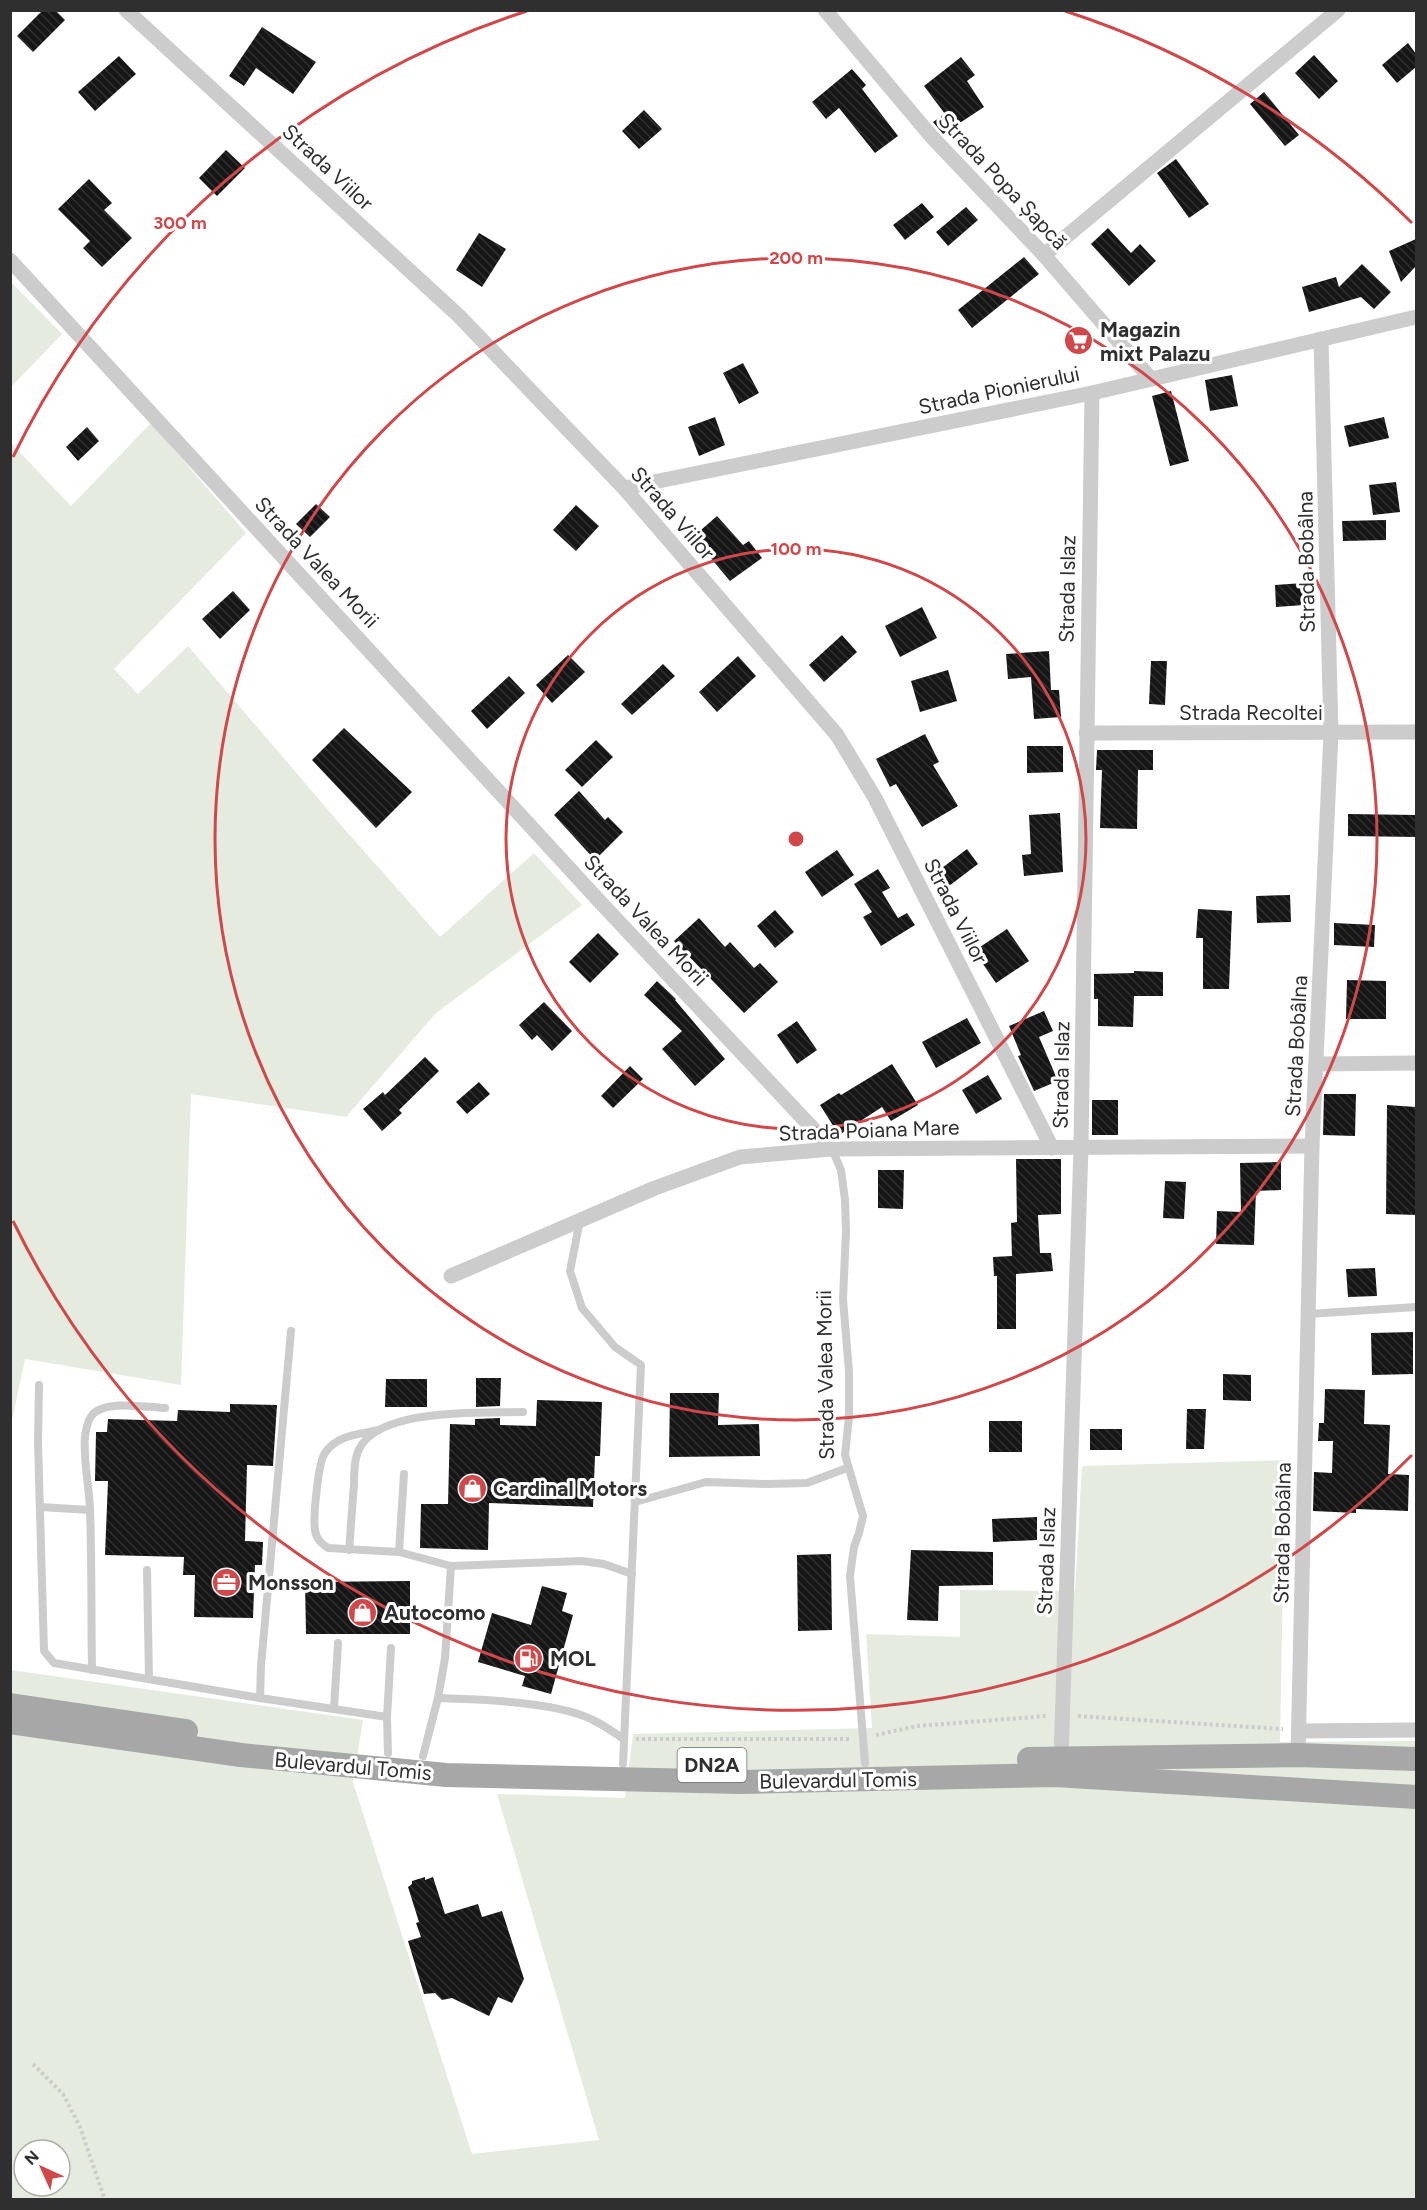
<svg xmlns="http://www.w3.org/2000/svg" width="1427" height="2210" font-family="Figtree,sans-serif">
  <defs>
    <pattern id="building-back-hatch" width="6" height="6" patternUnits="userSpaceOnUse" patternTransform="scale(1.5)"><rect width="6" height="6" fill="#161616"/><path d="M-1 5l2 2M0 0l6 6M5-1l2 2" fill="none" stroke="#303030"/></pattern>
  </defs>
  <rect width="100%" height="100%" fill="#fff"/>
  <!-- green -->
  <g fill="#e5ebdf" fill-rule="evenodd">
    <path d="M10,281L62,334L11,387H10Z"/>
    <path d="M151,423L246,533L114,669L138,694L188,646L340,824L440,937L534,853L582,905L436,1013L346,1117L191,1094L181,1385L25,1359L11,1425V443L71,506Z"/>
    <path d="M1285,1460L1280,1742L1416,1741V2199L11,2200V1670L363,1720L353,1782L472,2154L599,2140L497,1794L625,1798L633,1734L872,1728L866,1634L960,1637V1590L1075,1591L1082,1466ZM24,2150H60V2186H24Z"/>
  </g>
  <!-- building -->
  <g fill="url(#building-back-hatch)">
    <path d="M43,10H55L65,20L33,52L17,36Z"/>
    <path d="M262,27L316,62L293,94L256,68L244,86L229,76Z"/>
    <path d="M1408,43L1416,54V67L1397,83L1382,65Z"/>
    <path d="M1314,55L1338,81L1319,99L1295,73Z"/>
    <path d="M119,56L136,74L95,111L78,92Z"/>
    <path d="M961,57L975,75L967,81L984,107L943,134L933,122L945,114L924,86Z"/>
    <path d="M852,69L866,85L862,89L898,136L875,153L839,108L826,119L812,102Z"/>
    <path d="M1264,92L1299,135L1285,146L1250,104Z"/>
    <path d="M644,110L662,129L639,149L622,131Z"/>
    <path d="M226,150L245,168L217,196L199,178Z"/>
    <path d="M1176,159L1209,204L1189,218L1157,173Z"/>
    <path d="M89,179L112,203L104,210L132,238L102,267L83,248L90,241L58,209Z"/>
    <path d="M922,203L934,217L905,240L893,225Z"/>
    <path d="M966,207L978,220L948,246L936,232Z"/>
    <path d="M1108,228L1131,253L1140,244L1156,261L1129,286L1091,244Z"/>
    <path d="M479,233L506,249L482,287L456,270Z"/>
    <path d="M1416,239V266L1401,282L1389,251Z"/>
    <path d="M1024,257L1039,274L972,328L958,310Z"/>
    <path d="M1362,264L1391,292L1374,309L1361,297L1309,312L1302,287L1336,277L1339,287Z"/>
    <path d="M743,363L759,393L739,404L723,373Z"/>
    <path d="M1232,375L1238,406L1210,411L1205,380Z"/>
    <path d="M1171,391L1189,461L1170,466L1152,396Z"/>
    <path d="M715,417L725,445L699,456L688,427Z"/>
    <path d="M1384,417L1389,438L1349,447L1344,426Z"/>
    <path d="M87,427L99,441L78,461L66,447Z"/>
    <path d="M1396,482L1400,512L1373,515L1369,485Z"/>
    <path d="M316,504L330,517L310,537L296,524Z"/>
    <path d="M576,505L599,526L576,551L553,530Z"/>
    <path d="M717,516L743,545L749,541L762,558L730,581L693,537Z"/>
    <path d="M1386,520V540L1343,541L1342,521Z"/>
    <path d="M1303,583L1304,605L1276,607L1275,585Z"/>
    <path d="M233,591L250,610L220,639L202,619Z"/>
    <path d="M922,607L937,638L900,657L885,626Z"/>
    <path d="M842,635L857,652L824,682L809,665Z"/>
    <path d="M1049,651L1051,690H1059L1061,717L1034,719L1031,677L1008,679L1006,654Z"/>
    <path d="M568,655L585,672L552,703L536,685Z"/>
    <path d="M738,656L756,676L717,712L699,692Z"/>
    <path d="M1151,661H1167L1165,705L1149,704Z"/>
    <path d="M663,664L675,676L632,715L621,704Z"/>
    <path d="M948,670L957,701L920,712L911,681Z"/>
    <path d="M509,676L525,693L487,729L471,711Z"/>
    <path d="M344,728L412,792L376,828L312,760Z"/>
    <path d="M925,734L939,762L933,765L958,806L922,827L896,784L890,787L876,759Z"/>
    <path d="M596,740L613,757L582,787L565,770Z"/>
    <path d="M1027,746H1063V772L1027,773Z"/>
    <path d="M1097,750H1153V770H1138L1137,829L1100,828L1102,770H1096Z"/>
    <path d="M579,791L605,820L608,817L623,832L595,860L554,815Z"/>
    <path d="M1060,813L1063,872L1024,876L1022,855L1031,854L1029,815Z"/>
    <path d="M1348,814L1416,815V837L1348,836Z"/>
    <path d="M967,849L978,864L941,892L930,877Z"/>
    <path d="M837,850L854,875L822,897L805,872Z"/>
    <path d="M878,869L890,888L882,892L898,918L907,913L915,925L881,946L863,917L872,912L854,884Z"/>
    <path d="M1290,895L1291,922L1257,923L1256,896Z"/>
    <path d="M1198,909L1232,911L1229,989H1203V938H1196Z"/>
    <path d="M775,910L794,932L775,948L757,926Z"/>
    <path d="M699,918L725,947L730,942L754,968L760,963L778,982L744,1013L674,941Z"/>
    <path d="M1334,923L1375,925L1374,947L1334,945Z"/>
    <path d="M1007,929L1029,961L996,983L974,951Z"/>
    <path d="M598,933L619,954L590,983L569,962Z"/>
    <path d="M1134,971L1163,972V996H1134L1133,1027L1098,1026V999H1094V974L1134,973Z"/>
    <path d="M1347,980L1386,981V1019H1346Z"/>
    <path d="M657,981L676,999L675,1000L725,1059L695,1086L662,1049L682,1031L644,995Z"/>
    <path d="M544,1002L572,1031L552,1051L537,1035L532,1040L519,1025Z"/>
    <path d="M1044,1011L1053,1031L1039,1037L1058,1081L1034,1091L1018,1056L1021,1055L1009,1026Z"/>
    <path d="M967,1018L981,1043L936,1068L922,1042Z"/>
    <path d="M797,1021L817,1050L797,1064L777,1035Z"/>
    <path d="M425,1057L439,1071L399,1110L402,1113L382,1131L363,1109L383,1092L385,1095Z"/>
    <path d="M892,1064L918,1105L891,1121L882,1107L839,1135L820,1105L839,1093L841,1095Z"/>
    <path d="M630,1066L643,1079L613,1108L601,1096Z"/>
    <path d="M988,1075L1002,1099L976,1114L962,1090Z"/>
    <path d="M479,1082L490,1094L467,1114L456,1102Z"/>
    <path d="M1324,1094H1356L1355,1136L1323,1135Z"/>
    <rect x="1092" y="1100" width="26" height="35"/>
    <path d="M1387,1105L1416,1107V1215L1386,1214Z"/>
    <path d="M1016,1159H1061V1214L1038,1215L1040,1253H1051L1053,1271L1016,1274V1329H997V1276H994L993,1257L1012,1256L1011,1223L1017,1222Z"/>
    <path d="M1281,1162V1190L1256,1191L1254,1245L1216,1244L1217,1211L1241,1212L1240,1163Z"/>
    <path d="M878,1170H904L903,1209L878,1208Z"/>
    <path d="M1165,1181L1186,1182L1184,1219L1163,1218Z"/>
    <path d="M1375,1268L1377,1296L1348,1297L1346,1269Z"/>
    <path d="M1413,1332V1374L1372,1375L1371,1333Z"/>
    <path d="M1223,1374L1251,1375V1401L1223,1400Z"/>
    <path d="M476,1378H501L500,1406L476,1407Z"/>
    <path d="M386,1379H427V1407H385Z"/>
    <path d="M1325,1389L1365,1390L1364,1424L1390,1425L1388,1474L1409,1475L1408,1511L1356,1509V1513L1313,1511L1314,1472L1332,1473L1333,1441H1318L1319,1423H1324Z"/>
    <path d="M670,1393H719L718,1425L759,1424L760,1456L669,1457Z"/>
    <path d="M537,1400L602,1402L600,1456H595L593,1507L489,1503L488,1550L420,1548L421,1504H448L450,1424L475,1425V1419L500,1418V1425L536,1426Z"/>
    <path d="M230,1404L277,1405L273,1466L247,1465L245,1541L263,1542L262,1565H255L253,1618L194,1617L195,1575H183L184,1557L105,1555L108,1481H95L96,1432H107L108,1419L177,1421L178,1410L230,1412Z"/>
    <path d="M1187,1409H1206L1204,1449H1186Z"/>
    <rect x="989" y="1421" width="33" height="31"/>
    <rect x="1090" y="1429" width="32" height="21"/>
    <path d="M1037,1517V1540L993,1542L992,1519Z"/>
    <path d="M911,1550L993,1552V1585L939,1586L938,1621L907,1620Z"/>
    <path d="M831,1554L832,1630L798,1631L797,1555Z"/>
    <path d="M410,1581V1634H306L305,1582Z"/>
    <path d="M542,1586L567,1593L562,1611L573,1615L551,1694L522,1686L525,1676L478,1662L492,1613L531,1625Z"/>
    <path d="M425,1877V1880L433,1877L445,1914L478,1904L482,1917L502,1911L524,1979L512,2003L498,1997L489,2016L452,1998L442,2000L435,1993L424,1994L408,1941L421,1937L416,1923L419,1922L408,1887L412,1884V1881Z"/>
  </g>
  <g fill="none" stroke-linecap="round" stroke-linejoin="round">
    <!-- path -->
    <g stroke="#ccc" stroke-width="4" stroke-dasharray="3 3" stroke-linecap="butt">
      <path d="M1078,1716L1283,1729"/>
      <path d="M876,1735L917,1726L1047,1716"/>
      <path d="M636,1739H851"/>
      <path d="M33,2064L63,2094L80,2127L105,2200"/>
    </g>
    <!-- service -->
    <g stroke="#ccc" stroke-width="8">
      <path d="M832,1149L841,1170L845,1200L846,1231L843,1299L849,1372V1417L845,1455L863,1516L859,1533L854,1547L850,1576L865,1763"/>
      <path d="M580,1220L570,1271L582,1308L615,1347L641,1365L623,1764"/>
      <path d="M1308,1314L1416,1307"/>
      <path d="M39,1385L38,1443L44,1651L54,1663L260,1698L387,1717"/>
      <path d="M379,1430C360,1434 336,1435 325,1453C318,1462 313,1518 315,1530C316,1539 321,1543 328,1548L399,1552L451,1566L582,1561L604,1564L632,1574"/>
      <path d="M635,1502L706,1482L767,1484L807,1483L847,1468"/>
      <path d="M40,1507L90,1510"/>
      <path d="M349,1550C351,1528 352,1507 354,1485C354,1477 354,1467 356,1458C366,1406 483,1413 523,1412"/>
      <path d="M399,1552L404,1474"/>
      <path d="M147,1570L149,1679"/>
      <path d="M92,1670C91,1617 92,1563 90,1509C89,1485 83,1460 85,1436C86,1429 88,1419 93,1414C107,1400 146,1407 165,1408"/>
      <path d="M260,1698L261,1666L291,1331"/>
      <path d="M438,1698C478,1699 558,1702 593,1720C604,1725 614,1733 624,1739"/>
      <path d="M334,1709L338,1643"/>
      <path d="M388,1753L387,1717L391,1648"/>
      <path d="M423,1756L438,1698L445,1658L451,1566"/>
    </g>
    <!-- minor -->
    <g stroke="#ccc" stroke-width="15">
      <path d="M126,10L459,316L624,488L837,735L875,798L1052,1148"/>
      <path d="M825,10L931,136L1044,255L1151,379"/>
      <path d="M1044,255L1338,10"/>
      <path d="M10,260L602,904L832,1149"/>
      <path d="M624,488L1092,393L1416,317"/>
      <path d="M1086,733L1416,732"/>
      <path d="M1316,1064L1416,1063"/>
      <path d="M451,1276L655,1188L740,1157L832,1149L1312,1146"/>
      <path d="M1299,1731L1416,1730"/>
      <path d="M1298,1755L1312,1146L1331,733L1321,339"/>
      <path d="M1061,1758L1081,1148L1092,393"/>
    </g>
    <!-- primary -->
    <g stroke="#a7a7a7" stroke-width="24">
      <path d="M10,1705L186,1731"/>
      <path d="M10,1722L241,1755L446,1775L740,1782L1055,1775L1416,1797"/>
      <path d="M1029,1759L1298,1755L1416,1759"/>
    </g>
  </g>
  <!-- distance rings -->
  <g fill="none" stroke="#d0484a" stroke-width="3">
    <circle cx="796" cy="839" r="290"/>
    <circle cx="796" cy="839" r="581"/>
    <path d="M1412 1455A871 871 0 0 1 13 1221M13 457A871 871 0 0 1 527 11M1065 11A871 871 0 0 1 1412 223"/>
  </g>
  <!-- icons -->
  <defs>
    <symbol id="supermarket-disc" viewBox="-11 -11 22 22"><circle r="9.5" fill="#d0484a" stroke="#fff"/><path d="M-6-5.5h2.5l.6 2H6L4.5 2H-2.5L-4.4-4H-6ZM-1.5 3.2a1.3 1.3 0 1 0 .1 0ZM3 3.2a1.3 1.3 0 1 0 .1 0Z" fill="#fff"/></symbol>
    <symbol id="shop-disc" viewBox="-11 -11 22 22"><circle r="9.5" fill="#d0484a" stroke="#fff"/><path d="M-5-2.5h2.3a2.7 3.5 0 0 1 5.4 0H5L5.5 6h-11ZM-1.5-2.5h3a1.5 2.3 0 0 0-3 0Z" fill="#fff"/></symbol>
    <symbol id="office-disc" viewBox="-11 -11 22 22"><circle r="9.5" fill="#d0484a" stroke="#fff"/><path d="M-6-3h4V-5.5h4V-3h4V5H-6ZM-1-4.5V-3h2v-1.5ZM-6 0V1H6V0Z" fill="#fff"/></symbol>
    <symbol id="fuel-disc" viewBox="-11 -11 22 22"><circle r="9.5" fill="#d0484a" stroke="#fff"/><path d="M-5.5-6h7V0h2V4h1.3V-2.5L3-4.5l.8-.8L6-3V5H2.5V1h-1V6h-7ZM-4.2-4.7v3.2H.2V-4.7Z" fill="#fff"/></symbol>
  </defs>
  <g fill-rule="evenodd">
    <use href="#supermarket-disc" x="1062" y="324" width="33" height="33"/>
    <use href="#shop-disc" x="456" y="1472" width="33" height="33"/>
    <use href="#office-disc" x="210" y="1566" width="33" height="33"/>
    <use href="#shop-disc" x="346" y="1596" width="33" height="33"/>
    <use href="#fuel-disc" x="512" y="1642" width="33" height="33"/>
  </g>
  <g text-anchor="middle" dominant-baseline="central" stroke-width="6" stroke-linejoin="round" paint-order="stroke">
    <!-- shield labels -->
    <rect fill="#fff" stroke="#6d6d6d" stroke-width="1.5" x="677.5" y="1748" width="69" height="34" rx="4.5"/>
    <g font-size="20" font-weight="bold" fill="#2f2f2f">
      <text x="712" y="1765">DN2A</text>
    </g>
    <!-- street labels -->
    <g font-size="21" fill="#2f2f2f" stroke="#fff">
      <text transform="translate(328 167) rotate(43)">Strada Viilor</text>
      <text transform="translate(1003 181) rotate(47)">Strada Popa Șapcă</text>
      <text transform="translate(999 390) rotate(-12)">Strada Pionierului</text>
      <text transform="translate(673 513) rotate(49)">Strada Viilor</text>
      <text transform="translate(317 562) rotate(47)">Strada Valea Morii</text>
      <text transform="translate(1306 562) rotate(-91)">Strada Bobâlna</text>
      <text transform="translate(1067 589) rotate(-89)">Strada Islaz</text>
      <text x="1251" y="712">Strada Recoltei</text>
      <text transform="translate(956 911) rotate(63)">Strada Viilor</text>
      <text transform="translate(646 920) rotate(47)">Strada Valea Morii</text>
      <text transform="translate(1296 1046) rotate(-87)">Strada Bobâlna</text>
      <text transform="translate(1061 1075) rotate(-89)">Strada Islaz</text>
      <text transform="translate(869 1130) rotate(-2)">Strada Poiana Mare</text>
      <text transform="translate(825 1375) rotate(-91)">Strada Valea Morii</text>
      <text transform="translate(1282 1533) rotate(-89)">Strada Bobâlna</text>
      <text transform="translate(1046 1561) rotate(-88)">Strada Islaz</text>
      <text transform="translate(353 1766) rotate(5)">Bulevardul Tomis</text>
      <text transform="translate(838 1780) rotate(-1)">Bulevardul Tomis</text>
    </g>
    <!-- poi labels -->
    <g font-size="21" font-weight="bold" fill="#2f2f2f" stroke="#fff" text-anchor="start">
      <text x="1100" y="329">Magazin<tspan x="1100" dy="24">mixt Palazu</tspan></text>
      <text x="493" y="1488">Cardinal Motors</text>
      <text x="248" y="1582">Monsson</text>
      <text x="384" y="1612">Autocomo</text>
      <text x="550" y="1658">MOL</text>
    </g>
  </g>
  <circle cx="796" cy="839" r="9" fill="#d0484a" stroke="#fff" stroke-width="3"/>
  <g font-size="18" text-anchor="middle" font-weight="bold" fill="#d0484a" stroke="#fff" stroke-width="6" stroke-linejoin="round" paint-order="stroke">
    <text x="180" y="229">300 m</text>
    <text x="796" y="264">200 m</text>
    <text x="796" y="555">100 m</text>
  </g>
  <!-- border -->
  <rect width="1427" height="2210" fill="none" stroke="#2f2f2f" stroke-width="24"/>
  <!-- north arrow -->
  <g transform="translate(42 2168) rotate(315)"><circle r="28" fill="#ffffff" stroke="#acacac" stroke-width="1.5"/>
  <path d="M0-4.5L10 22L0 15L-10 22Z" fill="#d0484a"/>
  <text y="-9" font-size="16" font-weight="bold" text-anchor="middle" fill="#2f2f2f">N</text>
  </g>
</svg>
